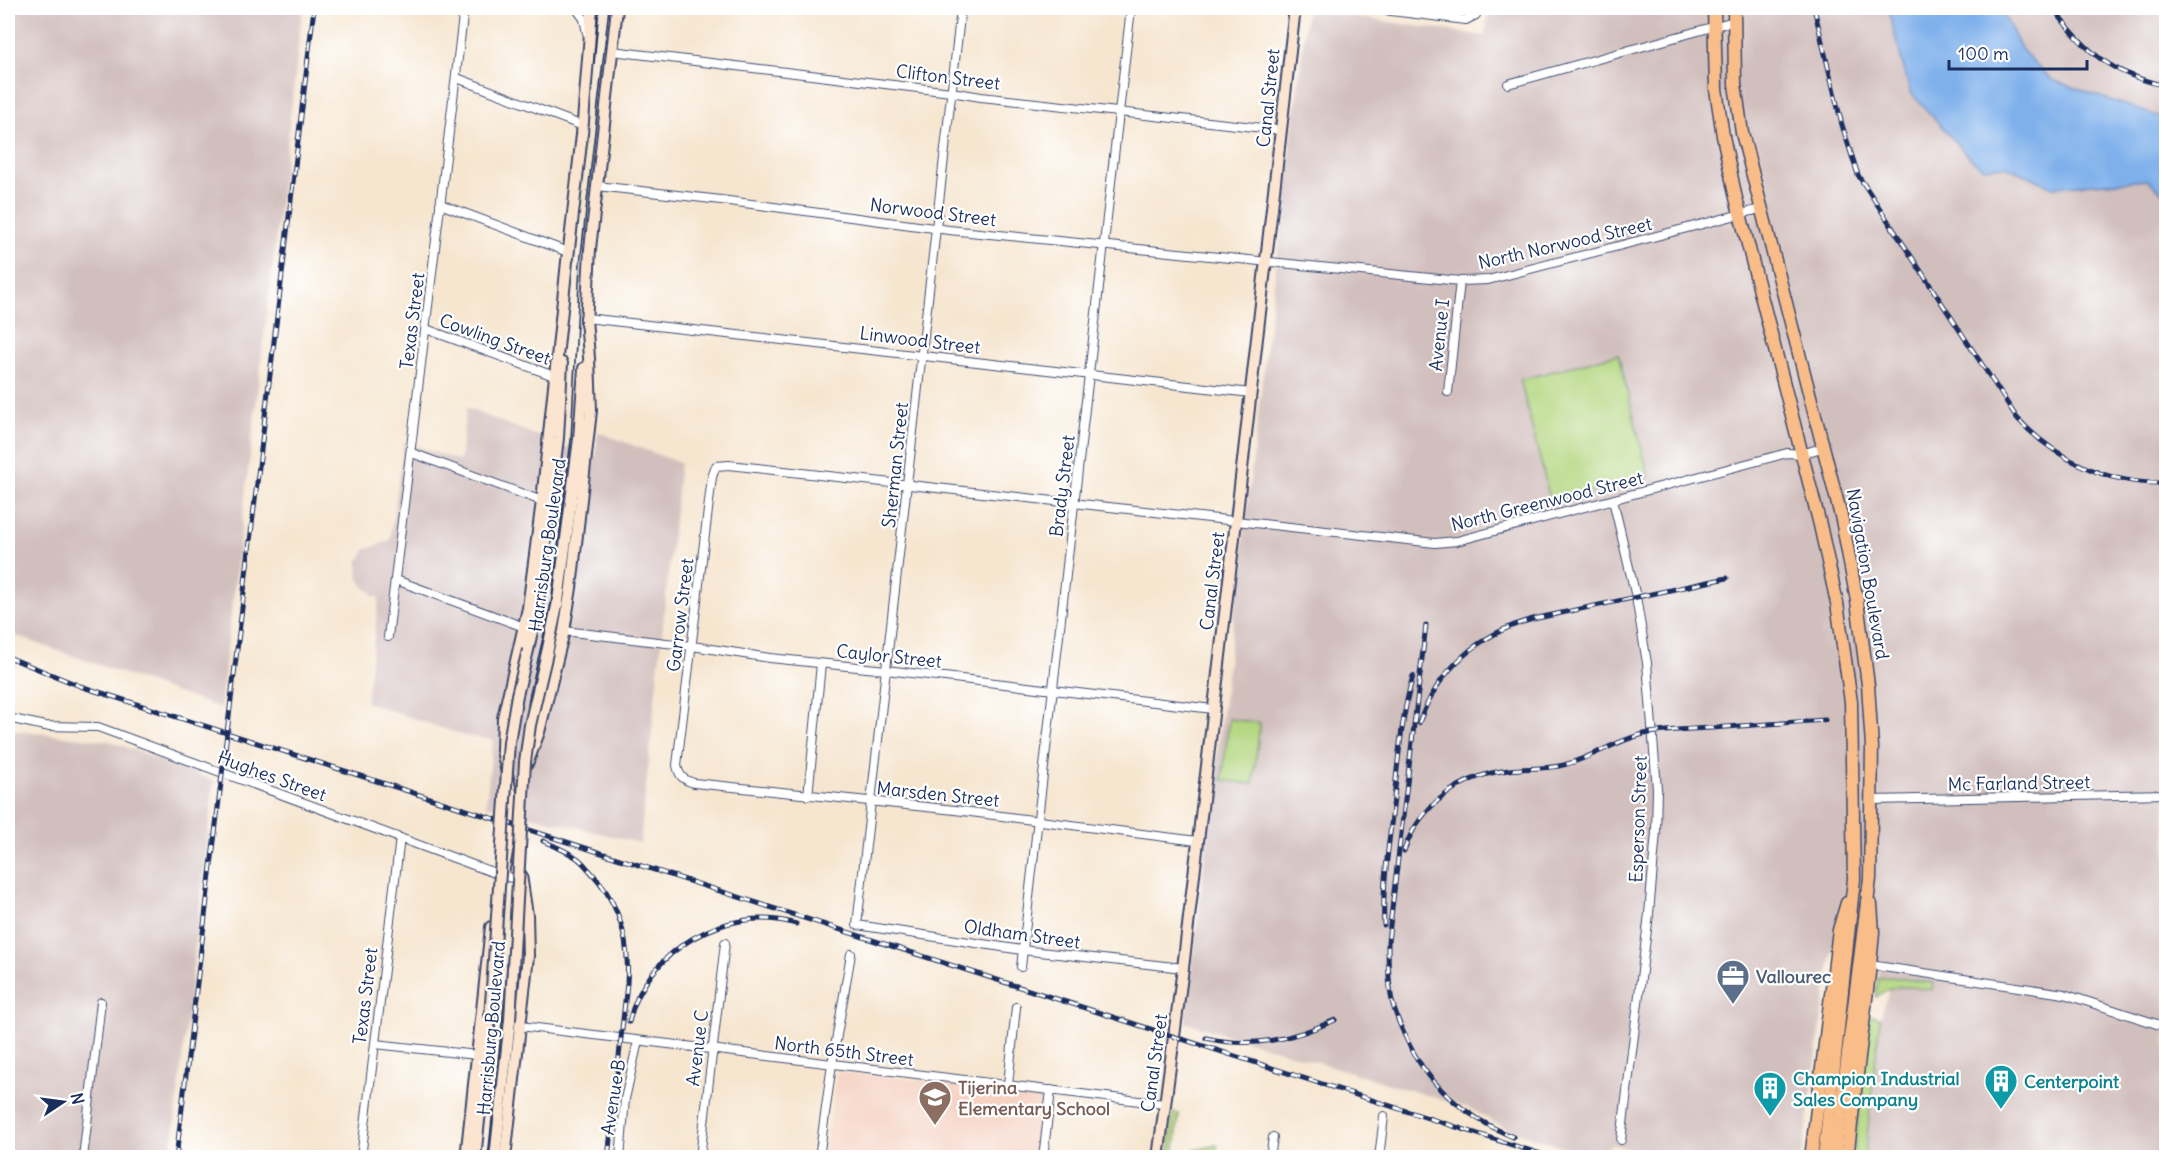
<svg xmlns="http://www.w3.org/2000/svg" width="2174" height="1165" font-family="Delius,sans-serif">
  <rect width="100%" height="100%" fill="#fff"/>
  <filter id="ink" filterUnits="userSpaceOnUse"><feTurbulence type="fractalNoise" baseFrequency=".0167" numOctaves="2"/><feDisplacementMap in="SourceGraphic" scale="12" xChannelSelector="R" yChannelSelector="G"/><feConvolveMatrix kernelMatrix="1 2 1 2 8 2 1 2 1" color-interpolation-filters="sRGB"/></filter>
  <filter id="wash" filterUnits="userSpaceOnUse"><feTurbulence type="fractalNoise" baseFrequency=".008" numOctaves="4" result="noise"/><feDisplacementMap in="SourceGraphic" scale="24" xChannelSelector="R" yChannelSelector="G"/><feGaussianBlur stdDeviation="1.35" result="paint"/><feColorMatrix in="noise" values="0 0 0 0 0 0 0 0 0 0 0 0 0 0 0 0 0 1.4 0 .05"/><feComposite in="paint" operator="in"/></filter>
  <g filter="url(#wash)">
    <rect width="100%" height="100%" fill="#f6e6d0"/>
    <!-- built -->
    <path fill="#f5d2c2" d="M837,1071L1044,1094L1037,1157L824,1158Z"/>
    <!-- industrial -->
    <g fill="#d1bfbd">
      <path d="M8,8H303L220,708L8,633Z"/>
      <path d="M1489,8H1888L1910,92L1973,161L1984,168L2004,166L2053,187L2149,179L2166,196V1157H1864L1880,1018L1890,987L1902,986L1931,990L1932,983L1891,977L1878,978L1880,962L1832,950L1802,1157H1653L1612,1144L1593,1157L1507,1129L1469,1108L1185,1022L1307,10L1485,36Z"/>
      <path d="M2000,8H2166V119L2052,80L2022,50Z"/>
      <path d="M466,408L595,458L598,432L680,463L640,843L486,805L493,740L465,736L366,702L379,598L372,596V593L364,587L359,579L358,562L366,549L390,541L404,442L460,461Z"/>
      <path d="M8,730L109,741L189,770L214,781L171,1157L8,1158Z"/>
    </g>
    <!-- green -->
    <g fill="#b3d67f" stroke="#67826e" stroke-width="1.5">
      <path d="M1618,354L1649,477L1551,503L1520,380Z"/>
      <path d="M1229,719L1260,723L1253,784L1222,780Z"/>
      <path d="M1891,977L1933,983L1932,990C1906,987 1898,982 1876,997L1878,978Z"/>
      <path d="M1873,1016L1880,1018L1865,1154L1862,1157L1853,1155L1870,1018Z"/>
      <path d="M1173,1113L1179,1114L1174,1155L1217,1145L1216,1157H1168Z"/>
    </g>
    <!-- water -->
    <path fill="#7fb0eb" stroke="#4d70a4" stroke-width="1.5" d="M1888,8H2000L2022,50L2052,80L2166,119V196L2148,180L2053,187L2005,166L1984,168L1973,161L1910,92Z"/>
  </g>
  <g filter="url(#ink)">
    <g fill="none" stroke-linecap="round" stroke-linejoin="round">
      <defs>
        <g id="street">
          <path d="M576,8L584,19L587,33"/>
          <path d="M961,8L857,925L1022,950L1183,968"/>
          <path d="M1366,8L1466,20L1476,15L1478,8"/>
          <path d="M612,51L951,92L981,97L1281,130"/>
          <path d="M457,78L583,126"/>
          <path d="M1508,84L1734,21"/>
          <path d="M597,186L721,200L949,230L1460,281L1488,280L1760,209"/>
          <path d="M440,204L568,252"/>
          <path d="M586,318L1251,393"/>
          <path d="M426,329L554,376"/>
          <path d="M1448,392L1460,281"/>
          <path d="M412,453L542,501"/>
          <path d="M1613,500L1636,597L1647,663L1657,789L1656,832L1649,914L1621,1140"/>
          <path d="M396,580L524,627"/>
          <path d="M564,631L692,646L770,658L886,670L1213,709"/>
          <path d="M388,637L464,8"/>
          <path d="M8,718L45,726L98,727L503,876L521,880"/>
          <path d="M808,796L821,664"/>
          <path d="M1872,800L2166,794"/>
          <path d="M1197,841L955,810L694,783C684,780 679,777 677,765L712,477L716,466L729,465L1435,543L1457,541L1787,453L1802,454L1824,447"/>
          <path d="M1870,965L2064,994L2166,1027"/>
          <path d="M1021,967L1131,8"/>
          <path d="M520,1026L1164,1104"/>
          <path d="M375,1044L477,1055"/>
          <path d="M1008,1085L1016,1007"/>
          <path d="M83,1158L101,1002"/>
          <path d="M361,1158L400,838"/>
          <path d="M620,1158L625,1099L638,1041"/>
          <path d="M700,1158L725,943"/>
          <path d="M819,1158L832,1064L851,954"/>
          <path d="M1043,1158L1051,1090"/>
          <path d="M1270,1158L1273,1137"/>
          <path d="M1379,1158L1384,1116"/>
        </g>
        <g id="secondary">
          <path d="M568,258L582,134L592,8"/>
          <path d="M586,325L590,249L617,8"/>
          <path d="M528,650L538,602L558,438L562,363"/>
          <path d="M547,653L558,601L579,439L584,368"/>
          <path d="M527,764L539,732L564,631L571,588L591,411L589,358L586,318"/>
          <path d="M503,874L511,829L513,802L502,750L503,718L528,608L542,501L568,252"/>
          <path d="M466,1158L491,927"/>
          <path d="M475,1158L490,1018"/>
          <path d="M495,1158L510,1020"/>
          <path d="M505,1158L528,956L527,915L521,875"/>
          <path d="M1158,1158L1183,968L1236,521L1295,8"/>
        </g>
        <g id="primary">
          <path d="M1714,8L1716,89L1723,136L1735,194L1820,525L1837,603L1851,702L1854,879L1824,1158"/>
          <path d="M1734,8L1735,84L1742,133L1842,520L1857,601L1868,685L1872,747L1870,879L1835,1158"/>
          <path d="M1811,1158L1839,930L1847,903"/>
          <path d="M1847,1158L1870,965L1873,932L1871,905"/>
        </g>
      </defs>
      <!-- street casing -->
      <use href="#street" stroke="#3c4a6f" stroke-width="10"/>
      <!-- secondary casing -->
      <use href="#secondary" stroke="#3c4a6f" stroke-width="14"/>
      <!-- primary casing -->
      <use href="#primary" stroke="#3c4a6f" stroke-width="15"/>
      <!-- street -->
      <use href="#street" stroke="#fff" stroke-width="8"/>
      <!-- secondary -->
      <use href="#secondary" stroke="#fce5d0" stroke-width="10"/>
      <!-- primary -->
      <use href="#primary" stroke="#f8bd89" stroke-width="12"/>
      <!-- tram -->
      <g stroke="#1b2f5e" stroke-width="1.5">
        <path d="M594,64L599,8"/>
        <path d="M488,1158L505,994L523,744L529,698L551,604L571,440L580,264L609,8"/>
      </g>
      <defs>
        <g id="rail">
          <path d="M1814,8L1842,125L1858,175L2017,418C2056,460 2109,485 2166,483"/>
          <path d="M2053,8C2087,53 2109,73 2166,86"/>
          <path d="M1426,625L1388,942C1388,962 1388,982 1392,1001C1395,1013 1400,1025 1405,1036C1427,1085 1464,1116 1513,1137"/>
          <path d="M8,657L80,686L1553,1158"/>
          <path d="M1419,723C1438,670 1478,634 1533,619L1727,578"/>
          <path d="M543,841C554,846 567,851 577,858C582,861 586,867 590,871C620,903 630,941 627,983L608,1158"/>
          <path d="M1404,851C1419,805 1462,775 1509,770C1526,768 1543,769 1559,766C1589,760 1614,741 1644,734C1666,730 1689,729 1712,728C1750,725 1787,723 1825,720"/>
          <path d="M1384,925C1382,886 1389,846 1393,807C1398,763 1401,718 1413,676"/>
          <path d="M629,1022C645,951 727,903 796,924"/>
          <path d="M1206,1038C1252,1049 1293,1039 1335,1020"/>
          <path d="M176,1158L314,8"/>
        </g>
      </defs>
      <!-- rail casing -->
      <use href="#rail" stroke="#1b2f5e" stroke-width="5"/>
      <!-- rail -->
      <use href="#rail" stroke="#fff" stroke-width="3" stroke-dasharray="9" stroke-linecap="butt"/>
      <defs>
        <g id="secondary-bridge">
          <path d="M490,1018L509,742L517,695L528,650"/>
          <path d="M510,1020L525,762L530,725L547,653"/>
        </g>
      </defs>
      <!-- secondary-bridge casing -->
      <use href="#secondary-bridge" stroke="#3c4a6f" stroke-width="14" stroke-linecap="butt"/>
      <!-- secondary-bridge -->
      <use href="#secondary-bridge" stroke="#fce5d0" stroke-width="10"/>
    </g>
  </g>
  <!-- icons -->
  <defs>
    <symbol id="office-pin" viewBox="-11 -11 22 30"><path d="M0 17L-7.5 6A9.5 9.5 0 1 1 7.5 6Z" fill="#5c6f8a" stroke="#fff"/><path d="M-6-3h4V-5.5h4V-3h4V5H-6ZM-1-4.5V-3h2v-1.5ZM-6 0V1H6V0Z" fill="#fff"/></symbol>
    <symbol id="building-pin" viewBox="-11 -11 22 30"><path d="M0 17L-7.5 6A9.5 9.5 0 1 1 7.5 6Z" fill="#0f9aa8" stroke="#fff"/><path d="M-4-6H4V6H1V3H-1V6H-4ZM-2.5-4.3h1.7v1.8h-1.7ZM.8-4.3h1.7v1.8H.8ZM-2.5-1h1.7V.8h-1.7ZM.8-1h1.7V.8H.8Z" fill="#fff"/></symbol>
    <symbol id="school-pin" viewBox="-11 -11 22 30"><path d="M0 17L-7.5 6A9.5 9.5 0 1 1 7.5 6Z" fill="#8d6e63" stroke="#fff"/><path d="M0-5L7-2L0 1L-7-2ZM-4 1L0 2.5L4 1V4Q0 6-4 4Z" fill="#fff"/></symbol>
  </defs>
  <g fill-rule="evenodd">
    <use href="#office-pin" x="1714" y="957" width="38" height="52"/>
    <use href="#building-pin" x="1982" y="1062" width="38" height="52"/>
    <use href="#building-pin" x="1751" y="1069" width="38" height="52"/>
    <use href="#school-pin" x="916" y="1078" width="38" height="52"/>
  </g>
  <g text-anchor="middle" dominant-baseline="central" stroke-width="4.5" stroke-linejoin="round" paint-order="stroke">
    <!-- street labels -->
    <g font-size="18" fill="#1b2f5e" stroke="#fff">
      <text transform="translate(948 77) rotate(7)">Clifton Street</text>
      <text transform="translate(1268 98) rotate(-84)">Canal Street</text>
      <text transform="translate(933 212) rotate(7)">Norwood Street</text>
      <text transform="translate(1565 243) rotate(-13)">North Norwood Street</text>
      <text transform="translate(412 321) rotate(-83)">Texas Street</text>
      <text transform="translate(1439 335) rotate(-84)">Avenue I</text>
      <text transform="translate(495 339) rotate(20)">Cowling Street</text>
      <text transform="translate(920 340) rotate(7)">Linwood Street</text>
      <text transform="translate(895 465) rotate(-84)">Sherman Street</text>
      <text transform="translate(1062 486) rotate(-83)">Brady Street</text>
      <text transform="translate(1547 501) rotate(-14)">North Greenwood Street</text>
      <text transform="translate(547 545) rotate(-82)">Harrisburg Boulevard</text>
      <text transform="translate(1868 574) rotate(80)">Navigation Boulevard</text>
      <text transform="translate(1212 581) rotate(-83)">Canal Street</text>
      <text transform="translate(680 615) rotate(-83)">Garrow Street</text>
      <text transform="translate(889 656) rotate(6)">Caylor Street</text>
      <text transform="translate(272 776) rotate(20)">Hughes Street</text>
      <text transform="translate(2019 783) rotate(-1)">Mc Farland Street</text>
      <text transform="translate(938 794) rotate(6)">Marsden Street</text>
      <text transform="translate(1638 819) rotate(-88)">Esperson Street</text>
      <text transform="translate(1022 934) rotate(8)">Oldham Street</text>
      <text transform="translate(365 996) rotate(-83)">Texas Street</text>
      <text transform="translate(491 1028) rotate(-85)">Harrisburg Boulevard</text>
      <text transform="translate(697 1048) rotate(-83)">Avenue C</text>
      <text transform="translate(844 1051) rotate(7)">North 65th Street</text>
      <text transform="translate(1154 1063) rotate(-82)">Canal Street</text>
      <text transform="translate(613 1097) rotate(-81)">Avenue B</text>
    </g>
    <!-- service labels -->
    <g font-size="18" font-weight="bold" fill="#4e5e75" stroke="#fff" text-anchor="start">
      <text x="1756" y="976">Vallourec</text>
    </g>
    <!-- culture labels -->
    <g font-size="18" font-weight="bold" fill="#0d838f" stroke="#fff" text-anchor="start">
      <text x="1793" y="1078">Champion Industrial<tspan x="1793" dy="21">Sales Company</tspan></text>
      <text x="2024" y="1081">Centerpoint</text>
    </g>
    <!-- education labels -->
    <g font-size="18" font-weight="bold" fill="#785e54" stroke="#fff" text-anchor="start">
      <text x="958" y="1087">Tijerina<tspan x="958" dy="21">Elementary School</tspan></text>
    </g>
  </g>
  <!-- margin -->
  <rect width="2174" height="1165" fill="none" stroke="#fff" stroke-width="30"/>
  <!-- north arrow -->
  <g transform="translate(63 1102) rotate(77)" stroke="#ffffff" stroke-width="4.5" paint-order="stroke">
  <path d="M0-4.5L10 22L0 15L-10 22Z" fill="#1b2f5e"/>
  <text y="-9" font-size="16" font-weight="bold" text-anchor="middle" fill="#1b2f5e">N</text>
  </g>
  <!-- scale -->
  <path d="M1949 60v9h138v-9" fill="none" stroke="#1b2f5e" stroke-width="3"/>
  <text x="1958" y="60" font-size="18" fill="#1b2f5e" stroke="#ffffff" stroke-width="4.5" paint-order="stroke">100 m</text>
</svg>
